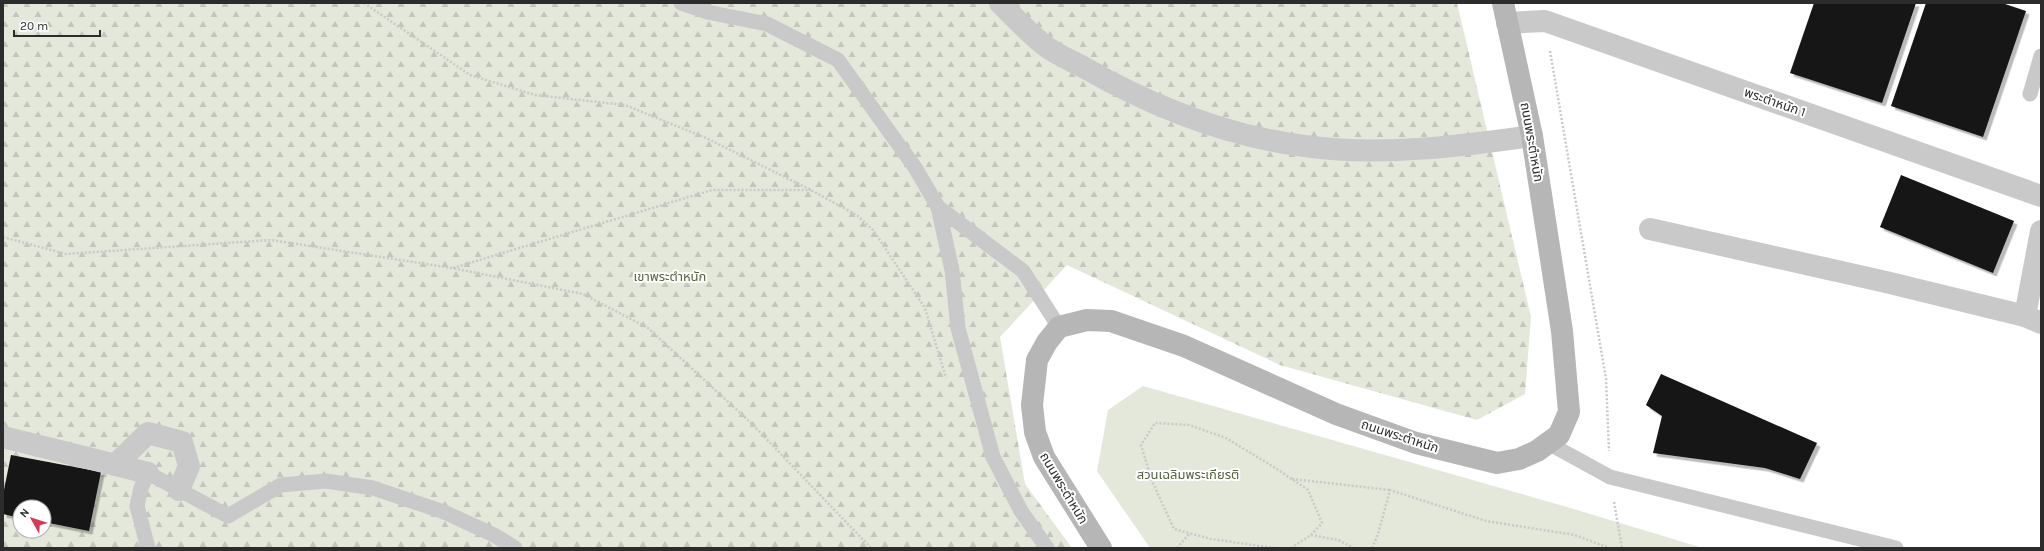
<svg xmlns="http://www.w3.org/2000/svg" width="2044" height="551" font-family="Karla,'Noto Sans Thai',sans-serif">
  <defs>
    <pattern id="forest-firs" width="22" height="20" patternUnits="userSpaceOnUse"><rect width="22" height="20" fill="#e3e8da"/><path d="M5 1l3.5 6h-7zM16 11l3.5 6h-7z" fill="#c3c7bb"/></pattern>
    <filter id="shadow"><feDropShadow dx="3.5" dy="3.5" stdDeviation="0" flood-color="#0004"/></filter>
  </defs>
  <rect width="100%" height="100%" fill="#fff"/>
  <!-- forest -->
  <path fill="url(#forest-firs)" fill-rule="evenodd" d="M3,3H1457L1531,317L1525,394L1477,420L1280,365L1067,265L1000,337L1025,484L1072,548H3ZM20,507H44V531H20Z"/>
  <!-- park -->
  <path fill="#e3e8da" d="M1143,386L1567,507L1703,548H1150L1097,471L1108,410Z"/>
  <!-- building -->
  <g fill="#131313" filter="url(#shadow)">
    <path d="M1814,3H1916L1882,103L1790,73Z"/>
    <path d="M1926,3H2002L2026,11L1983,137L1891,106Z"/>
    <path d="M1901,175L2014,221L1993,273L1880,227Z"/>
    <path d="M1661,374L1817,443L1800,479L1765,468L1653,453L1662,416L1646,405Z"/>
    <path d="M11,455L101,472L89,531L44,522V507H20V518L3,514V495Z"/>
  </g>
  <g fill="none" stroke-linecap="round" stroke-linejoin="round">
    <!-- path -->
    <g stroke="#c9c9c9" stroke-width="2.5" stroke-dasharray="2 2" stroke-linecap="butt">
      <path d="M364,3L470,75L535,95L625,105L706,138L811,190L858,216L873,230L925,308L946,378"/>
      <path d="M1550,51L1606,379L1609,451"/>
      <path d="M3,237L66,254L271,240L452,268L583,294L648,328L752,424L871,548"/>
      <path d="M453,268L712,190H811"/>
      <path d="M1292,479L1390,490"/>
      <path d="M1614,502L1622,548"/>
      <path d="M1311,535L1338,540L1354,548"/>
      <path d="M1177,548L1190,533"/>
      <path d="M1275,548L1211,539L1174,529L1152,481L1141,445L1155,423L1189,425L1226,438L1277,469L1308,490L1322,523L1311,535L1291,548"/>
      <path d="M1372,548L1378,534L1390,490L1486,521L1575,535L1609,548"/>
    </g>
    <!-- lane -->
    <g stroke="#c9c9c9" stroke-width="15">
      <path d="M681,3L707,12L767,24L838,60L916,169L938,207L952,270L958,328L993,457L1021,511L1047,548"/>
      <path d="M2030,94L2041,56"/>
      <path d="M938,207L1023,271L1059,327"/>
      <path d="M1548,443L1610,477L1896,548"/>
      <path d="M148,548L137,506L141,488L148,473L228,516L281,485L326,481L373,488L444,512L494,535L515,548"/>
    </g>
    <!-- street -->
    <g stroke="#c9c9c9" stroke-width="22">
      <path d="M1000,3C1014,17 1028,32 1044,45C1055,54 1070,60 1083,67C1153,107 1232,138 1312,147C1384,156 1461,146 1532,136"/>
      <path d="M1507,23L1545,21L2041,196"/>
      <path d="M1650,229L1886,282L2025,316"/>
      <path d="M2041,231L2025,316L2041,323"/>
      <path d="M3,437L148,473"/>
      <path d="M115,465L148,433L182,442L189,466L179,490"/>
    </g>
    <!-- secondary -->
    <path stroke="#b6b6b6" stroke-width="22" d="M1101,548L1044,457L1035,432L1032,405L1037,360L1047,342L1059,327L1087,320L1111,321L1184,346L1336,414L1416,443L1497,463L1519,459L1537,451L1559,435L1569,412L1562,331L1532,136L1503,3"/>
  </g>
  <g text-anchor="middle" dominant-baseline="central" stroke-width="4" stroke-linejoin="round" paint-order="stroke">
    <!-- street labels -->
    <g font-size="13" fill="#2c2c2c" stroke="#fff">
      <text transform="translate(1775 102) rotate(19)">พระตำหนัก 1</text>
      <text transform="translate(1532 142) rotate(80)">ถนนพระตำหนัก</text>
      <text transform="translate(1400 436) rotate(18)">ถนนพระตำหนัก</text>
      <text transform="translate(1064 488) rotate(59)">ถนนพระตำหนัก</text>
    </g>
    <!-- park labels -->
    <g font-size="13" fill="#53633d" stroke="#fff">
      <text x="670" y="276">เขาพระตำหนัก</text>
      <text x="1188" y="474">สวนเฉลิมพระเกียรติ</text>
    </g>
  </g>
  <!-- border -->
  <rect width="2044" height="551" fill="none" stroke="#2c2c2c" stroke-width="8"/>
  <!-- north arrow -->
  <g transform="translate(32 519) rotate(309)"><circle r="19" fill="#ffffff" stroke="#ababab"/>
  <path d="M0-3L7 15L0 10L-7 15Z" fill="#d83854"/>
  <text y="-6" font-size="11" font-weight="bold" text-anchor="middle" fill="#2c2c2c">N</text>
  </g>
  <!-- scale -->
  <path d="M14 30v6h86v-6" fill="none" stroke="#2c2c2c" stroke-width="2"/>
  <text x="20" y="30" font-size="12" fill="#2c2c2c" stroke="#ffffff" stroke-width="3" paint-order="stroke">20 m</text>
</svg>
